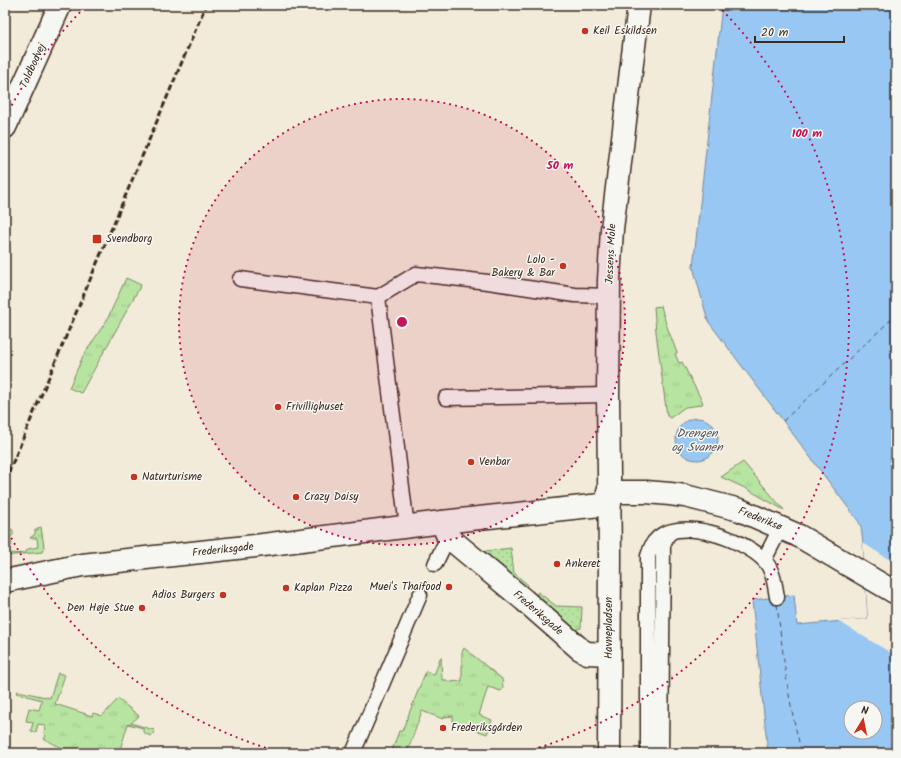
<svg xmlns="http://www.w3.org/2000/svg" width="901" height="758" font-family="Kalam,sans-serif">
  <defs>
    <pattern id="grass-tufts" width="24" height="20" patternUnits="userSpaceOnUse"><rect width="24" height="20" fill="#b8e4a2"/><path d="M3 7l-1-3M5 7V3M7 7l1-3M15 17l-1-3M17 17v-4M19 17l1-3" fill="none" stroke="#9fc48b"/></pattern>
    <pattern id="garden-dots" width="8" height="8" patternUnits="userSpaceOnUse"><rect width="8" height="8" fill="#b8e4a2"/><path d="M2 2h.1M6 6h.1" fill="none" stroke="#9fc48b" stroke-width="1.8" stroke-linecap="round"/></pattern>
  </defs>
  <rect width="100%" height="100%" fill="#f2ebd9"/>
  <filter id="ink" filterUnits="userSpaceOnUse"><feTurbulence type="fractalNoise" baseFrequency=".025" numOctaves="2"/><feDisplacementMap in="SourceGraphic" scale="8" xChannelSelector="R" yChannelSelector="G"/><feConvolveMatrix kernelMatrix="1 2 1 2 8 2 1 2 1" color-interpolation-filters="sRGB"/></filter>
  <g filter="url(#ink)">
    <!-- grass -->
    <g fill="url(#grass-tufts)" stroke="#7a8760">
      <path d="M126,278L141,285L81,393L69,388L83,356L107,320Z"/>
      <path d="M661,306L666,324L677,353L675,354L679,363L682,362L703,403L701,405L685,407L670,418L667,416L656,332L654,307Z"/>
      <path d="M743,462L784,510L747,489L721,477Z"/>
      <path d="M41,527L44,547L42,552L5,556V542L10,529L13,530V535L10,538L12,544L9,550L7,549L6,553C12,553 18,554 25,553L28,549L38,547L37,538H30L35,534V530H38V528Z"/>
      <path d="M464,648L502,679L503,688L501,691L488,687L479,715L492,720L487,734L453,722V716L444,717L443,719L422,711L407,753H391L399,731H402L426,671L434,675L441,657L442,680H447L448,682L462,681V652Z"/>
      <path d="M58,673L65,675L55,704L92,716L93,713L102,716L118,699L139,716L131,723L154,730L153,734L150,736L143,732V728L128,724L119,753H78L66,750L44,739L46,736L44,734L45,725L38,724L36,732L31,731L33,722L26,721L29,708L39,710L42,700L16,693L18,691L50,698Z"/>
    </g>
    <!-- garden -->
    <g fill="url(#garden-dots)" stroke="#7a8760">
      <path d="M511,548L514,573L528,585L524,590L483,554L486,551Z"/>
      <path d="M538,592L556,606L582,607L581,628L574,630L534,597Z"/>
    </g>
    <!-- water -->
    <g fill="#98c7f3" stroke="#73889e" fill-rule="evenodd">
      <path d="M722,5H896V753H768L752,600L794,595L797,625L868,619L863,543L861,527L859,522L708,321L693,267ZM851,708H875V732H851Z"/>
      <circle cx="697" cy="439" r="21"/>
    </g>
    <!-- pier -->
    <path fill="#f2ebd9" d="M863,543L896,564V656L838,621L868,619Z"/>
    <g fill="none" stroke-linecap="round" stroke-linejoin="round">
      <!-- ferry -->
      <g stroke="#525153" stroke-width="1" stroke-dasharray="5 4" stroke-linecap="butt">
        <path d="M783,421L896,315"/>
        <path d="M777,604C783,654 788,704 802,753"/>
      </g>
      <defs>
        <g id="lane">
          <path d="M240,279L378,297L407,527"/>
          <path d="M378,297L416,274L488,282L575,295L609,296"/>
          <path d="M446,398L608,395"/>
          <path d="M764,560L781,527"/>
          <path d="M435,564L448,537"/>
          <path d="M353,753L420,595"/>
          <path d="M648,753V556C650,551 651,546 654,542C676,514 744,539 764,560C773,569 775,585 777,597"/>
          <path d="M661,753L663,545L667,536L671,532"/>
        </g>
        <g id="street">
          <path d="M608,492H646L670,494L685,496L740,510L799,536L896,593"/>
          <path d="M442,522L448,537L524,600L580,649L587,653L609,654"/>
          <path d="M5,581L82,565L255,546L442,522L610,504"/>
        </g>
        <g id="secondary">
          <path d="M5,127L60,5"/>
          <path d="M609,753L610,555L608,395L609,280L612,229L639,5"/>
        </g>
      </defs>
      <!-- lane casing -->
      <use href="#lane" stroke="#3b2a1e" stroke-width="17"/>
      <!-- street casing -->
      <use href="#street" stroke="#3b2a1e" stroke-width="25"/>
      <!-- secondary casing -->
      <use href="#secondary" stroke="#3b2a1e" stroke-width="25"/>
      <!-- lane -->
      <use href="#lane" stroke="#f6f6f2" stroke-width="14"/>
      <!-- street -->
      <use href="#street" stroke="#f6f6f2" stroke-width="22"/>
      <!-- secondary -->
      <use href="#secondary" stroke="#f6f6f2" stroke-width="22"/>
      <!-- rail -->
      <path stroke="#3b2a1e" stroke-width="3" stroke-dasharray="6 3" stroke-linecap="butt" d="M5,481L206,5"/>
    </g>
  </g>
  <!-- distance rings -->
  <circle cx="402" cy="322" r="223" fill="#c2185b" fill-opacity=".12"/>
  <g fill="none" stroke="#c2185b" stroke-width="2" stroke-dasharray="2 4">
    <circle cx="402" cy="322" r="223"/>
    <path d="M283 753A447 447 0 0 1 6 528M6 116A447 447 0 0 1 86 6M718 6A447 447 0 0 1 521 753"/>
  </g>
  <!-- markers -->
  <g fill="#c8321e" stroke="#f6f6f2" stroke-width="1.5">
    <circle cx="585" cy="31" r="4"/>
    <rect x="92" y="234" width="10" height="10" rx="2"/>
    <circle cx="563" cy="266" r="4"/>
    <circle cx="278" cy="407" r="4"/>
    <circle cx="471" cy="462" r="4"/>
    <circle cx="134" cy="477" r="4"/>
    <circle cx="296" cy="497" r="4"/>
    <circle cx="557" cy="564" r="4"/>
    <circle cx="449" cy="587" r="4"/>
    <circle cx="286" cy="588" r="4"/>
    <circle cx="223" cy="595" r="4"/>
    <circle cx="142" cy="608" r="4"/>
    <circle cx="443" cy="728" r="4"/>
  </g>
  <g text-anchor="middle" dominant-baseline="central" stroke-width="3" stroke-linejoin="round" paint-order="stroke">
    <!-- poi labels -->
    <g font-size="11" fill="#3b2a1e" stroke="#f6f6f2" text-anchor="start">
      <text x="593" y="31">Keil Eskildsen</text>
      <text x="106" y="239">Svendborg</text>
      <text x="555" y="260" text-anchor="end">Lolo -<tspan x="555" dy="13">Bakery &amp; Bar</tspan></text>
      <text x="286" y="407">Frivillighuset</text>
      <text x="479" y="462">Venbar</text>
      <text x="142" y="477">Naturturisme</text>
      <text x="304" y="497">Crazy Daisy</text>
      <text x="565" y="564">Ankeret</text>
      <text x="441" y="587" text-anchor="end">Muei's Thaifood</text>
      <text x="294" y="588">Kaplan Pizza</text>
      <text x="215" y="595" text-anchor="end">Adios Burgers</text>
      <text x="134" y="608" text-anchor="end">Den Høje Stue</text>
      <text x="451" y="728">Frederiksgården</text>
    </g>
    <!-- street labels -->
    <g font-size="11" fill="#3b2a1e" stroke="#f6f6f2">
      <text transform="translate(33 66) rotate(-66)">Toldbodvej</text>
      <text transform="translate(611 254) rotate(-87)">Jessens Mole</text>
      <text transform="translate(760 519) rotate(22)">Frederiksø</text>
      <text transform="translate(223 550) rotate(-6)">Frederiksgade</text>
      <text transform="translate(538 613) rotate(41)">Frederiksgade</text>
      <text transform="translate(609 628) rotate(-90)">Havnepladsen</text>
    </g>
    <!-- water labels -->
    <g font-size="12" font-style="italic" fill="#525153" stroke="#f6f6f2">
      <text x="697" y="433">Drengen<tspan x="697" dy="14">og Svanen</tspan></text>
    </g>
  </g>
  <circle cx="402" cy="322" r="6" fill="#c2185b" stroke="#f6f6f2" stroke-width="2"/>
  <g font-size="12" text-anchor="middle" font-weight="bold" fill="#c2185b" stroke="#f6f6f2" stroke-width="3" stroke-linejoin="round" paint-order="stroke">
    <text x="807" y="137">100 m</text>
    <text x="560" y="169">50 m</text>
  </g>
  <!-- margin -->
  <rect width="901" height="758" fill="none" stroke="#f6f6f2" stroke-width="20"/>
  <rect x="10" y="10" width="881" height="738" fill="none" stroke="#3b2a1e" stroke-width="1.5" filter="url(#ink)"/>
  <!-- north arrow -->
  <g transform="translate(863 720) rotate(10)"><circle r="19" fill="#f6f6f2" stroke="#aba49d"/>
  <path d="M0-3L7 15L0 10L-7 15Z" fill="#c8321e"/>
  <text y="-6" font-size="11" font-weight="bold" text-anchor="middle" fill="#3b2a1e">N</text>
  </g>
  <!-- scale -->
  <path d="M755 36v6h89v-6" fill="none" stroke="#3b2a1e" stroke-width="2"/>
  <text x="761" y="36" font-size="12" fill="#3b2a1e" stroke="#f6f6f2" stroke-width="3" paint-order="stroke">20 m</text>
</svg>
